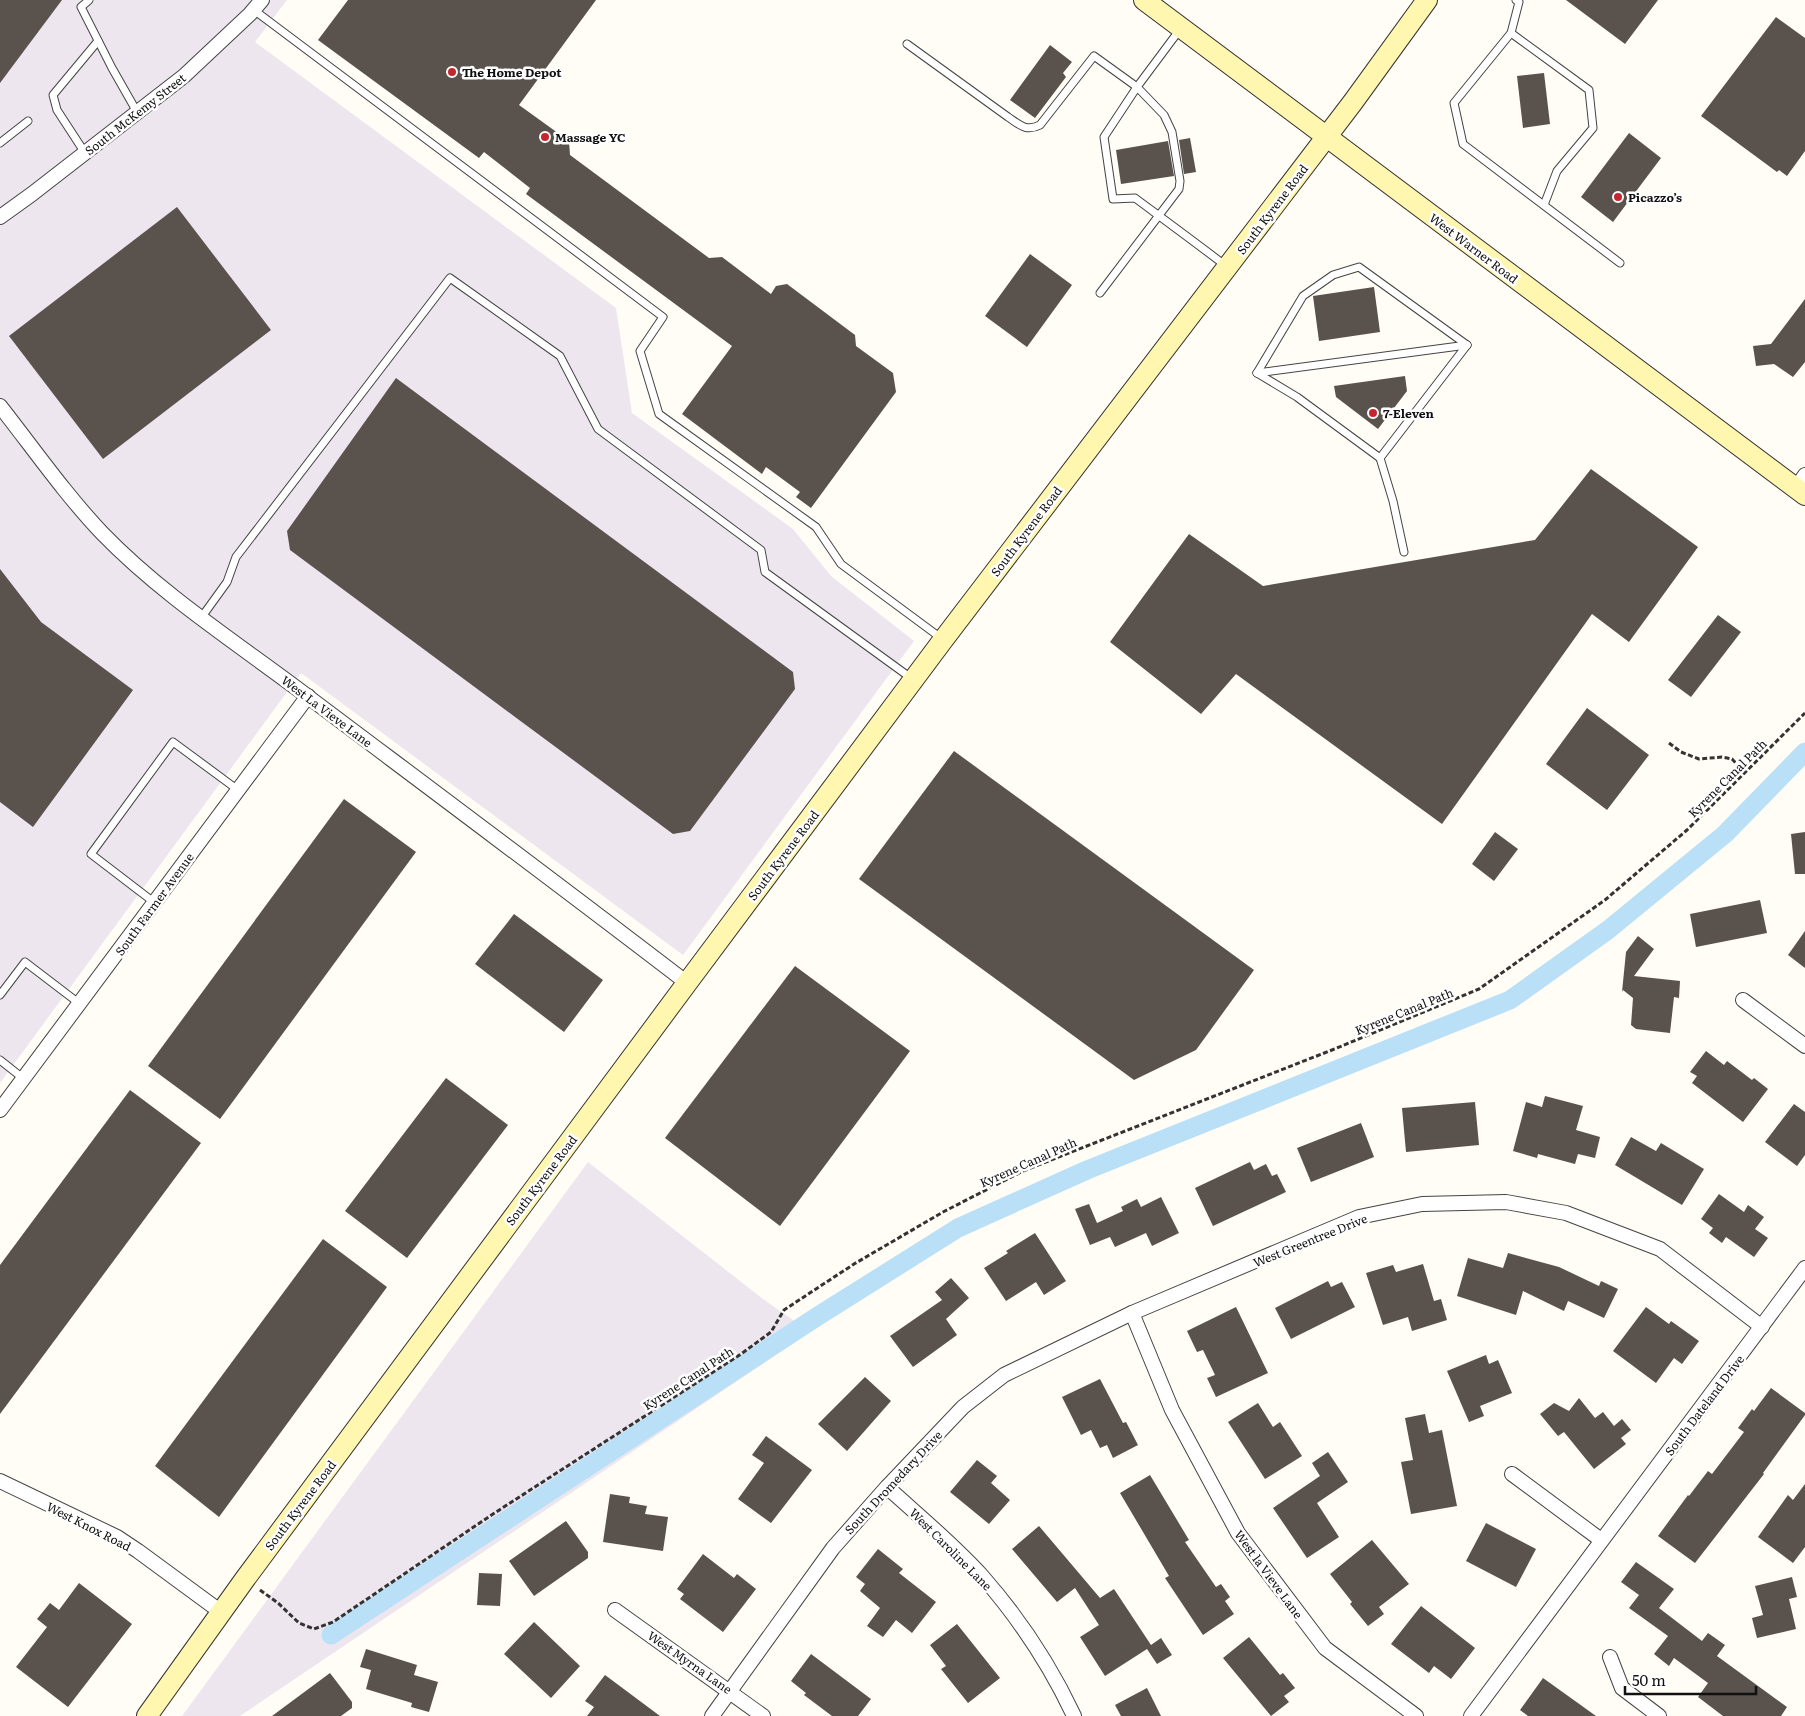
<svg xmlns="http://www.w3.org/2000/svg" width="1805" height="1716" font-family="Literata,serif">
  <rect width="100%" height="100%" fill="#fffdf5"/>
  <!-- industrial -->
  <g fill="#eee6ef">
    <path d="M0,0H287L255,42L616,308L632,413L793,529L831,576L914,641L683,955L301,673L0,1083Z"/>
    <path d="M588,1162L763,1299L810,1332L240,1716H182Z"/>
  </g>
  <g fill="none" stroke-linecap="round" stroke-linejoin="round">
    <!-- canal -->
    <path stroke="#b9e0f7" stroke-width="19" d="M331,1635L818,1316L958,1228L1087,1170L1510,1000L1608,930L1725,834L1805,752"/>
  </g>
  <!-- building -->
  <g fill="#5a524d">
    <path d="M0,0H62L0,83Z"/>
    <path d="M348,0H596L519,105L569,141L570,155L709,258L722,257L771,294L776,286L787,284L855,335L856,346L893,373L896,392L811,508L796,497L800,492L766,467L762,474L682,414L732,346L526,194L530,188L484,152L479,158L318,40Z"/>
    <path d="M1566,0H1658L1625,44Z"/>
    <path d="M1776,17L1805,38V151L1787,176L1779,170L1777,172L1701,116Z"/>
    <path d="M1050,45L1072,62L1063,73L1066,77L1035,118L1010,100Z"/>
    <path d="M1544,73L1550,124L1523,128L1517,76Z"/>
    <path d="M1629,133L1661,158L1613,222L1581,197Z"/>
    <path d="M1190,138L1196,172L1184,174L1179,140Z"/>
    <path d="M1168,141L1174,176L1121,184L1116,150Z"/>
    <path d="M177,207L271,330L103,459L9,336Z"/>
    <path d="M1030,254L1072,285L1027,347L985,316Z"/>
    <path d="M1374,287L1380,332L1319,341L1313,296Z"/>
    <path d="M1805,299V362L1793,377L1774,364L1756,366L1753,346L1771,344Z"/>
    <path d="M1405,376L1407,391L1378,429L1336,397L1334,386Z"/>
    <path d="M396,378L793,672L795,689L690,831L673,834L290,550L287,531Z"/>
    <path d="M1591,469L1698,547L1629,642L1592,614L1442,824L1236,674L1201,714L1110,642L1189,534L1263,586L1535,540Z"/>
    <path d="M0,569L41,622L133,690L33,827L0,802Z"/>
    <path d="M1718,615L1741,632L1691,697L1668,680Z"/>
    <path d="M1587,708L1649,755L1607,810L1546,764Z"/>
    <path d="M954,751L1254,970L1196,1050L1134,1080L859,879Z"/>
    <path d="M344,799L416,852L220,1119L148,1066Z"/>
    <path d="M1495,832L1518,849L1494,881L1472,864Z"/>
    <path d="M1805,832V874H1795L1791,834Z"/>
    <path d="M1760,900L1767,933L1696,947L1690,914Z"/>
    <path d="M514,914L603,980L564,1032L475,964Z"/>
    <path d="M1805,931V968L1788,955Z"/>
    <path d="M1638,936L1654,949L1634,976L1680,981L1679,998L1674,997L1670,1033L1636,1029L1631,1025L1633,998L1623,990L1622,992L1626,952Z"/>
    <path d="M795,966L910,1051L780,1226L665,1138Z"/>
    <path d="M1706,1051L1724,1065L1727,1061L1752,1080L1754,1078L1768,1089L1743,1122L1692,1083L1697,1076L1690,1072Z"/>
    <path d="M446,1078L508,1125L407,1258L345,1211Z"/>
    <path d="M130,1090L201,1143L0,1414V1265Z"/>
    <path d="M1545,1096L1583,1106L1576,1130L1600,1137L1595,1158L1578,1154L1575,1164L1538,1154L1537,1158L1513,1151L1526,1102L1542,1107Z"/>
    <path d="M1475,1102L1479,1145L1406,1152L1402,1108Z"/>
    <path d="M1794,1104L1805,1112V1155L1797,1166L1765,1142Z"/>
    <path d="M1361,1123L1374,1157L1311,1182L1297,1148Z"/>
    <path d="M1631,1137L1656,1151L1661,1143L1704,1169L1682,1205L1615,1165Z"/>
    <path d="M1250,1162L1254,1170L1266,1164L1272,1176L1277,1174L1286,1192L1213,1226L1195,1188Z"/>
    <path d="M1719,1194L1744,1212L1748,1205L1764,1217L1755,1229L1768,1238L1754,1257L1726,1237L1722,1243L1709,1233L1713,1228L1701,1219Z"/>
    <path d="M1161,1197L1179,1233L1152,1246L1146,1233L1115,1247L1110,1237L1090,1245L1075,1209L1089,1204L1097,1223L1123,1211L1121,1207L1137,1199L1141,1207Z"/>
    <path d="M1035,1233L1066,1281L1044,1295L1036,1282L1006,1301L984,1268L1008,1253L1006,1251Z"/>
    <path d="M323,1239L387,1287L219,1517L155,1466Z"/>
    <path d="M1508,1253L1559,1267L1599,1286L1601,1281L1618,1289L1604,1318L1568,1301L1564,1311L1523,1291L1516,1315L1457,1296L1468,1258L1503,1268Z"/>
    <path d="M1423,1264L1434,1301L1441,1299L1447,1320L1412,1331L1408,1317L1383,1325L1366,1273L1393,1265L1396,1272Z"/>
    <path d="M951,1278L969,1298L946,1319L957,1335L913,1367L890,1336L942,1300L935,1292Z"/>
    <path d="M1328,1281L1331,1287L1342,1282L1355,1307L1291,1339L1275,1308Z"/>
    <path d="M1236,1307L1268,1373L1216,1397L1207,1378L1215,1375L1203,1350L1197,1352L1187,1331Z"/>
    <path d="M1646,1307L1669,1324L1671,1321L1699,1341L1682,1364L1674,1358L1656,1383L1613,1351Z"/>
    <path d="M1486,1355L1489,1364L1498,1360L1512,1393L1480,1406L1484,1416L1469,1422L1447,1371Z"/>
    <path d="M865,1377L891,1401L847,1451L818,1424Z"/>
    <path d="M1100,1379L1123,1423L1126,1422L1138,1445L1113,1458L1107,1445L1100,1448L1091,1430L1081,1435L1062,1397Z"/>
    <path d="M1771,1388L1805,1413V1415L1763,1473L1764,1474L1695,1563L1658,1536L1688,1495L1689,1496L1708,1471L1712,1474L1744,1432L1738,1428L1752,1409L1754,1411Z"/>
    <path d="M1579,1398L1595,1418L1603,1412L1614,1426L1622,1419L1631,1430L1621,1438L1626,1444L1594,1469L1564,1432L1558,1436L1540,1414L1554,1403L1569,1411Z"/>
    <path d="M1258,1403L1273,1427L1280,1422L1302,1456L1265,1479L1228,1422Z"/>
    <path d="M1425,1414L1429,1433L1442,1430L1457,1506L1411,1514L1401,1462L1413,1460L1405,1418Z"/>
    <path d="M766,1436L812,1470L771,1523L738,1499L764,1463L752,1455Z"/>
    <path d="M1328,1452L1348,1482L1317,1503L1339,1537L1307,1558L1273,1508L1320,1476L1312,1463Z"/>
    <path d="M977,1460L997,1476L991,1483L1010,1500L989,1524L950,1492Z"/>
    <path d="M1150,1475L1189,1540L1185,1542L1216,1587L1221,1584L1230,1597L1225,1601L1234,1614L1203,1635L1165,1578L1169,1576L1120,1493Z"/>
    <path d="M1805,1484V1547L1793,1563L1758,1537L1788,1495L1793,1500Z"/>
    <path d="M610,1494L630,1497L629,1503L647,1506L645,1514L668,1517L663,1551L603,1542Z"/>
    <path d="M566,1521L588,1552V1558L534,1596L509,1561Z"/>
    <path d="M1486,1523L1536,1549L1516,1587L1466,1561Z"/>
    <path d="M1039,1526L1100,1598L1114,1589L1151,1645L1161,1638L1172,1655L1157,1664L1147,1649L1105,1676L1080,1637L1099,1625L1075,1588L1057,1602L1012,1549Z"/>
    <path d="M1372,1540L1409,1584L1379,1607L1384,1614L1368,1626L1350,1604L1352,1602L1330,1574Z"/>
    <path d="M878,1549L903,1569L899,1573L936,1602L912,1633L896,1620L883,1637L867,1626L880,1608L860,1591L865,1584L856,1577Z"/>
    <path d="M703,1554L734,1578L737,1574L756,1589L723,1632L680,1599L684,1594L677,1589Z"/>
    <path d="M1636,1562L1674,1589L1659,1608L1702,1641L1708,1633L1725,1645L1717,1656L1787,1707L1781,1716H1723L1698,1697L1708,1683L1674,1658L1669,1666L1654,1654L1668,1636L1629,1608L1639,1595L1621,1582Z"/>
    <path d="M479,1573L502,1574L500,1606L477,1605Z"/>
    <path d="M1792,1577L1797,1597L1789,1599L1796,1629L1757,1638L1752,1618L1763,1615L1755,1586Z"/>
    <path d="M79,1583L132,1624L68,1707L16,1667L47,1627L37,1619L50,1603L59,1610Z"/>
    <path d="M1421,1606L1475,1648L1451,1679L1434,1666L1429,1673L1391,1644Z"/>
    <path d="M534,1622L580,1666L551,1698L504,1654Z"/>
    <path d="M957,1624L1000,1678L968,1703L941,1669L946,1666L930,1645Z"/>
    <path d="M1249,1637L1280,1675L1283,1673L1295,1688L1284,1696L1289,1702L1271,1716L1223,1658Z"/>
    <path d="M366,1649L417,1665L414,1675L438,1682L429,1712L411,1707L412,1703L366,1689L371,1670L360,1667Z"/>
    <path d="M811,1654L871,1699L858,1716H832L804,1695L806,1693L791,1681Z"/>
    <path d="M330,1673L352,1702V1708L341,1716H272Z"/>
    <path d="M605,1675L660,1716H587L594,1707L585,1701Z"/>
    <path d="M1543,1678L1596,1716H1528L1520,1710Z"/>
    <path d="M1147,1688L1161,1716H1121L1115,1705Z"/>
  </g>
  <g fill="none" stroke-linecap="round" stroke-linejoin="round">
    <defs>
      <g id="service">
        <path d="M89,0L81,7L112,68L137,112"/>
        <path d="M1516,0L1519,2L1511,33L1454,103L1463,144L1620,263"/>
        <path d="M254,10L663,317L640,351L659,414L816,527L841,564L941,638"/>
        <path d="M1511,33L1589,90L1593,128L1557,171L1544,205"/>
        <path d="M907,44L1008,117C1020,125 1026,132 1040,125L1094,56L1137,87L1181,28"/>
        <path d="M0,143L28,121"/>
        <path d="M85,153L57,110L53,95L98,41"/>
        <path d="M1100,293L1179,189L1180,181L1172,132L1164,115L1137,87L1104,137L1113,199L1135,198C1166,221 1196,243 1226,266"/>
        <path d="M1257,373L1297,397L1380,458L1467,345"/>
        <path d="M1257,373L1303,296L1333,275L1359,267L1467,345"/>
        <path d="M1257,373L1467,345"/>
        <path d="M1380,458L1393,501L1404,552"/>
        <path d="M201,618L227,582L236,557L450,278L560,356L598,429L761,550L765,572L911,678"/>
        <path d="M155,903L91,854L173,742L238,790"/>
        <path d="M0,995L25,962L80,1004"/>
        <path d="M0,1060L24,1079"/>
      </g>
      <g id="minor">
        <path d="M0,217L32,194L184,76L250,14L262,0"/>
        <path d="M0,406C33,448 65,494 102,533C164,597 240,645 311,699C436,793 562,887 687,983"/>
        <path d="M1796,488L1805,475"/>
        <path d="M1743,1000L1805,1046"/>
        <path d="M0,1110L308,696"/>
        <path d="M1132,1313L1172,1410L1238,1533L1325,1648L1416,1716"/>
        <path d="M1512,1474L1601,1540"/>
        <path d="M0,1481L117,1537L138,1551L221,1612"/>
        <path d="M887,1487C919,1516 953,1544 982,1576C1018,1617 1051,1667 1074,1716"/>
        <path d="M615,1610L763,1716"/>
        <path d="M1610,1657L1622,1688L1659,1716"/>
        <path d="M712,1716L833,1548L887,1487L963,1407L1004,1375L1132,1313L1359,1217L1422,1204L1506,1202L1566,1213L1660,1249L1762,1327"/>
        <path d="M1471,1716L1805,1268"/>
      </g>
      <g id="secondary">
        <path d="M1144,0L1805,495"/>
        <path d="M147,1716L245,1579L687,983L943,640L1353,102L1427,0"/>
      </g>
    </defs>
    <!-- service casing -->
    <use href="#service" stroke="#444" stroke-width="9"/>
    <!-- minor casing -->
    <use href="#minor" stroke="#444" stroke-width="16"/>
    <!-- secondary casing -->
    <use href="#secondary" stroke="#333" stroke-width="22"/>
    <!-- path -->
    <g stroke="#333" stroke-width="3" stroke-dasharray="5 2.5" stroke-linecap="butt">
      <path d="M1669,743L1681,752L1699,759L1722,757L1732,759L1744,772"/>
      <path d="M260,1590L278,1603L299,1623L314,1629L333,1622L493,1514L741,1354L771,1332L784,1310L854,1264L943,1212L1023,1171L1332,1050L1479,989L1605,900L1687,830L1805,713"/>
    </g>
    <!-- service -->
    <use href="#service" stroke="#fff" stroke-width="7"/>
    <!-- minor -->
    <use href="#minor" stroke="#fff" stroke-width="14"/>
    <!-- secondary -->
    <use href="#secondary" stroke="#fff6b0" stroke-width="20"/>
  </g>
  <!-- markers -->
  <g fill="#c4262e" stroke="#fff" stroke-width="2">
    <circle cx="452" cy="72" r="5"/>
    <circle cx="545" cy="137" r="5"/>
    <circle cx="1618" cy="197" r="5"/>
    <circle cx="1373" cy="413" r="5"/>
  </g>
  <g text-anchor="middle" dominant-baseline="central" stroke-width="5" stroke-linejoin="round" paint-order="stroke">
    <!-- poi labels -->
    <g font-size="12" font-weight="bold" fill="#111" stroke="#fff" text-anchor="start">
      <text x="462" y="72">The Home Depot</text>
      <text x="555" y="137">Massage YC</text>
      <text x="1628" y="197">Picazzo’s</text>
      <text x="1383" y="413">7-Eleven</text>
    </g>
    <!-- street labels -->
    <g font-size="12" fill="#111" stroke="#fff">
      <text transform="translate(135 114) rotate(-38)">South McKemy Street</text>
      <text transform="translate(1272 209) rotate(-53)">South Kyrene Road</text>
      <text transform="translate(1474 248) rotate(37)">West Warner Road</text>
      <text transform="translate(1026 531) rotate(-53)">South Kyrene Road</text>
      <text transform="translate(327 711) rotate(37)">West La Vieve Lane</text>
      <text transform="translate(1727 778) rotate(-45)">Kyrene Canal Path</text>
      <text transform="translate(783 855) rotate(-53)">South Kyrene Road</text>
      <text transform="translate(154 904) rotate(-54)">South Farmer Avenue</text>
      <text transform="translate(1404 1011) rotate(-22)">Kyrene Canal Path</text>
      <text transform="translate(1028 1162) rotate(-24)">Kyrene Canal Path</text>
      <text transform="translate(541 1180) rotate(-53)">South Kyrene Road</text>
      <text transform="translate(1310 1240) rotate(-22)">West Greentree Drive</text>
      <text transform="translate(688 1378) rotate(-33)">Kyrene Canal Path</text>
      <text transform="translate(1704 1405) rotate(-53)">South Dateland Drive</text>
      <text transform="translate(893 1482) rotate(-47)">South Dromedary Drive</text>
      <text transform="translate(300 1505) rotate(-53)">South Kyrene Road</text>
      <text transform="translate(89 1526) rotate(27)">West Knox Road</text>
      <text transform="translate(951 1549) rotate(45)">West Caroline Lane</text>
      <text transform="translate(1269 1574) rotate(54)">West la Vieve Lane</text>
      <text transform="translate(690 1662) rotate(35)">West Myrna Lane</text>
    </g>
  </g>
  <!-- scale -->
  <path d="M1625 1686v8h131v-8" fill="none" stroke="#111111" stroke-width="2.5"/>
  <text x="1632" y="1686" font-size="15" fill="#111111" stroke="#ffffff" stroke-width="4" paint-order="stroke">50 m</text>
</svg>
